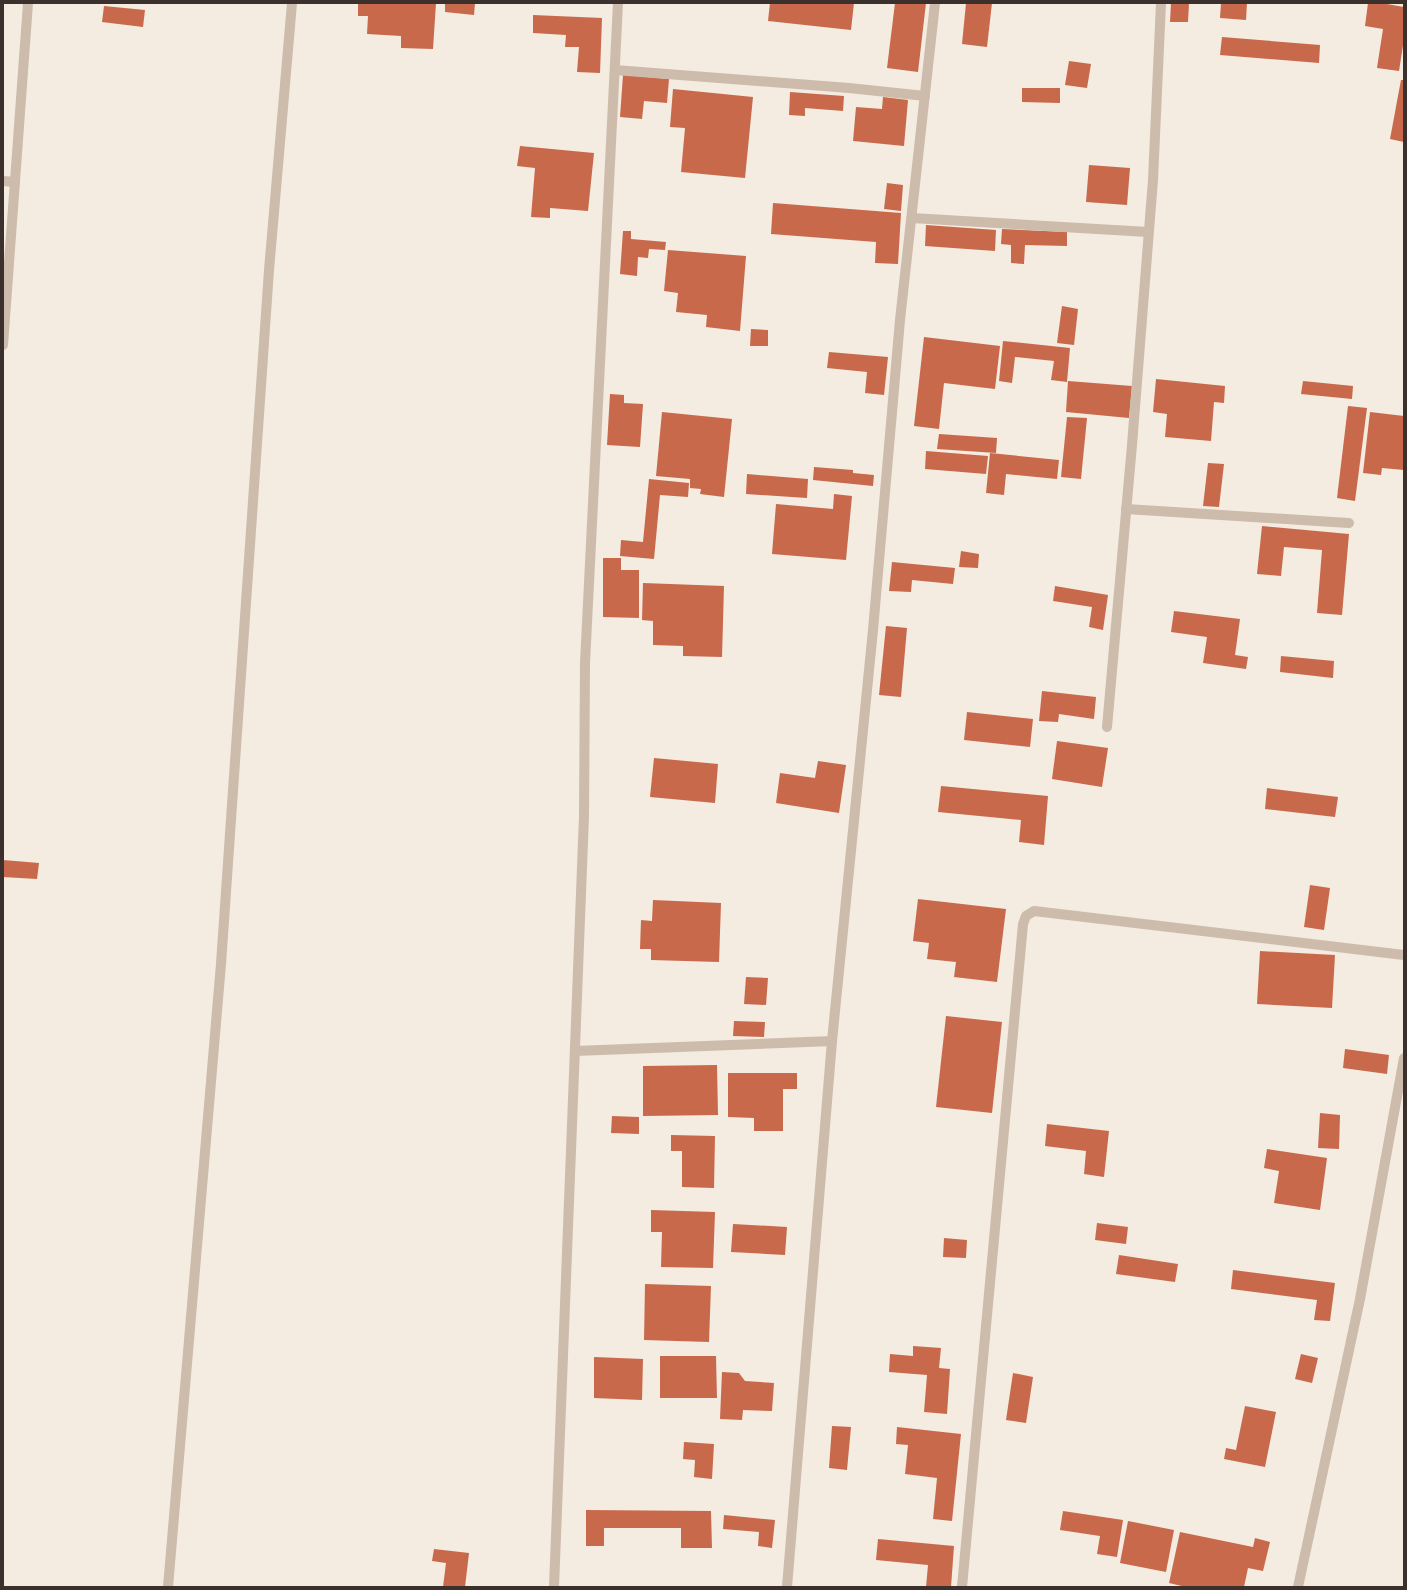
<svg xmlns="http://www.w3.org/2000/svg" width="1407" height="1590" font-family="'Fira Sans Condensed',sans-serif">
  <rect width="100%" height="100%" fill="#f4ebe1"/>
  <!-- building -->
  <g fill="#c8694b">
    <path d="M358,3H436L433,49L401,48V36L367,34L368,16H358Z"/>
    <path d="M445,3H475L474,15L445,12Z"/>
    <path d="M770,3H854L851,30L768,21Z"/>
    <path d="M895,3H926L918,72L887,68Z"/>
    <path d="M966,3H992L987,47L962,44Z"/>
    <path d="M1171,3H1189L1188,22H1170Z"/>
    <path d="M1221,3H1247L1246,20L1220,18Z"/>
    <path d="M1368,3H1381L1404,7V39L1399,71L1377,68L1383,29L1365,26Z"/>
    <path d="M104,6L145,10L143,27L102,22Z"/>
    <path d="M533,15L602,18L600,73L577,72L579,47H565L566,35L533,33Z"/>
    <path d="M1222,37L1320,45L1319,63L1220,55Z"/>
    <path d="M1069,61L1091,64L1087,88L1065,85Z"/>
    <path d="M623,75L669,79L667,103L644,101L642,119L620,117Z"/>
    <path d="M1401,80H1404V142L1390,139Z"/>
    <path d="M1022,88H1060V103L1022,102Z"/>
    <path d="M673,89L753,97L745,178L681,172L685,128L670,127Z"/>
    <path d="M790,92L844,96L843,111L805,108V116L789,115Z"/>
    <path d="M883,97L908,100L904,146L853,141L856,107L882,109Z"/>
    <path d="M520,146L594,153L588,211L550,208V218L531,217L535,168L517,166Z"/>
    <path d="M1089,165L1130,168L1127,205L1086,202Z"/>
    <path d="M887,183L903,185L901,211L884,209Z"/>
    <path d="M773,203L901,213L898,264L875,263L876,242L771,234Z"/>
    <path d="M926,225L996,230L995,251L925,246Z"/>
    <path d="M1002,229L1067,232V246L1025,245L1024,264L1011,263V245L1001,244Z"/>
    <path d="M623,231H631V239L666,242L665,250L649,249L648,258L638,257L637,276L620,274Z"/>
    <path d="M668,250L746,256L740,331L706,327L707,315L676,312L678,293L664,291Z"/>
    <path d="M1062,306L1078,309L1074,345L1057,343Z"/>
    <path d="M751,329L768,330V346H750Z"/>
    <path d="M924,337L1000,346L995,389L944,383L939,429L914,426Z"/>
    <path d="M1003,341L1070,348L1067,382L1051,380L1054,361L1015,357L1012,383L999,381Z"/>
    <path d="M829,352L888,357L884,395L865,393L867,372L827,368Z"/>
    <path d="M1156,379L1225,386L1224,403L1214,402L1211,441L1165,437L1167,414L1153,412Z"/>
    <path d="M1068,381L1132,386L1129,418L1066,412Z"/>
    <path d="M1303,381L1353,386L1352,399L1301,394Z"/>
    <path d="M610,394L624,395V403L643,404L640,447L607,445Z"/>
    <path d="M1348,406L1367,408L1355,501L1337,498Z"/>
    <path d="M662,412L732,419L724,497L700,494L701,489L690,488V479L656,476Z"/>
    <path d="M1370,412L1404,416V470L1382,468L1381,475L1363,473Z"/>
    <path d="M1067,417L1087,418L1081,479L1061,477Z"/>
    <path d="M939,434L997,438L996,453L937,449Z"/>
    <path d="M926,451L988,456L986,474L925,469Z"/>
    <path d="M990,453L1059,460L1057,479L1006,474L1004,495L986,493Z"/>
    <path d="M1208,463L1224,464L1219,507L1203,506Z"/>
    <path d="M814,467L853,470V473L874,475L873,486L813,480Z"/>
    <path d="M747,474L808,479L807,498L746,494Z"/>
    <path d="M649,479L689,483L688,497L660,495L654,559L620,556L621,540L643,542Z"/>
    <path d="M834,494L852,496L846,560L772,554L776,504L833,509Z"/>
    <path d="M1262,526L1349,534L1342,615L1317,613L1322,550L1284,547L1281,576L1257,574Z"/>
    <path d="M961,551L979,554L978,568L959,567Z"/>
    <path d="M603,558H621V570H639V618L603,617Z"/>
    <path d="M892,562L955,568L953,584L912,580L911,592L889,591Z"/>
    <path d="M643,583L724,586L722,657L683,656V646L653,645V621L642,620Z"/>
    <path d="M1055,586L1108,595L1103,630L1089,627L1092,607L1053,601Z"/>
    <path d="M1174,611L1240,619L1235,655L1248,657L1246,669L1203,663L1207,637L1171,632Z"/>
    <path d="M886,626L907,628L901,697L879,695Z"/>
    <path d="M1281,656L1334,661L1333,678L1280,672Z"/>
    <path d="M1042,691L1096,697L1094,719L1059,714L1058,722L1039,721Z"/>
    <path d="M967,712L1033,719L1030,747L964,740Z"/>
    <path d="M1057,741L1108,748L1102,787L1052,779Z"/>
    <path d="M654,758L718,764L715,803L650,797Z"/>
    <path d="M818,761L846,765L839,813L776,803L780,773L815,778Z"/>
    <path d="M941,786L1048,796L1044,845L1019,842L1021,820L938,812Z"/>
    <path d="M1267,788L1338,797L1335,817L1265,809Z"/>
    <path d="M3,860L39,863L37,879L3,877Z"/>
    <path d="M1310,885L1330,888L1324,930L1304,927Z"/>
    <path d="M918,899L1006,909L997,982L954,977L956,962L927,959L929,943L913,941Z"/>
    <path d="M653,900L721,903L719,962L651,960V949H640L641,920L652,921Z"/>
    <path d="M1260,951L1335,955L1332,1008L1257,1004Z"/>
    <path d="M746,977L768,978L766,1005L744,1004Z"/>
    <path d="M946,1016L1002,1022L992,1113L936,1107Z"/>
    <path d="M734,1021L765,1022L764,1037L733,1036Z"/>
    <path d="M1345,1049L1389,1055L1387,1074L1343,1068Z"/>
    <path d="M717,1065L718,1115L643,1116V1066Z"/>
    <path d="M728,1073H797V1089H783V1131H754V1118L728,1117Z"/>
    <path d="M1320,1113L1340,1115L1339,1149L1318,1148Z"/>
    <path d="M612,1116L639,1117V1134L611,1133Z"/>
    <path d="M1047,1124L1109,1131L1104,1177L1084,1174L1086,1151L1045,1146Z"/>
    <path d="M671,1135L715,1136L714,1188L682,1187V1151H671Z"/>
    <path d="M1267,1149L1327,1158L1320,1210L1274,1203L1279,1171L1264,1168Z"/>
    <path d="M651,1210L715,1212L713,1268L661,1267L662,1232H651Z"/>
    <path d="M1097,1223L1128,1227L1126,1244L1095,1240Z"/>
    <path d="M733,1224L787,1227L785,1255L731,1252Z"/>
    <path d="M944,1238L967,1240L966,1258L943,1257Z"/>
    <path d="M1119,1255L1178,1264L1175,1282L1116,1274Z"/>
    <path d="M1233,1270L1335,1283L1330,1321L1314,1320L1317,1300L1231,1289Z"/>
    <path d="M645,1284L711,1286L709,1342L644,1340Z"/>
    <path d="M913,1346L941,1348L939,1368L950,1369L947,1414L924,1412L927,1375L889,1372L890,1354L913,1356Z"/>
    <path d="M1301,1354L1318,1358L1312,1383L1295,1379Z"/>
    <path d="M660,1356H716L717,1398H660Z"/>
    <path d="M594,1357L643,1359L642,1400L594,1398Z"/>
    <path d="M722,1372L739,1373L745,1381L774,1383L772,1411L743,1410L742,1420L720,1419Z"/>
    <path d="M1013,1373L1033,1377L1026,1423L1006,1420Z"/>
    <path d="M1245,1406L1276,1412L1265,1467L1224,1459L1226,1448L1236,1450Z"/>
    <path d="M832,1426L851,1427L847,1470L829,1468Z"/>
    <path d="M897,1427L961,1434L952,1521L933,1519L937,1478L905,1474L908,1445L896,1444Z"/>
    <path d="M684,1442L714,1444L712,1479L694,1477L695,1460L683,1459Z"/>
    <path d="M586,1510L711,1511L712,1548H681V1528H604V1546H586Z"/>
    <path d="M1063,1511L1123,1520L1117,1557L1097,1554L1100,1536L1060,1530Z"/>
    <path d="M724,1515L775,1520L772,1548L758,1546L759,1532L723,1529Z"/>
    <path d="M1128,1521L1174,1530L1166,1572L1120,1563Z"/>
    <path d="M1180,1532L1253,1547L1255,1538L1270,1542L1263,1571L1248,1568L1244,1587H1186L1169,1583Z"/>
    <path d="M878,1539L954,1546L951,1587H926L928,1565L876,1560Z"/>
    <path d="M434,1549L469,1553L465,1587H443L446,1563L432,1561Z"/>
  </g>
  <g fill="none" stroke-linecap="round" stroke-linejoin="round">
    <!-- minor -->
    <g stroke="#cdbbac" stroke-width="10">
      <path d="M615,70L849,88L925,96"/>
      <path d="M3,181L15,182"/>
      <path d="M912,218L1148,232"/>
      <path d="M3,345L28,3"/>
      <path d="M1126,509L1349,523"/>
      <path d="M1107,727L1132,445L1153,180L1161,3"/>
      <path d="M575,1051L832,1041"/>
      <path d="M168,1587L221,964L269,270L292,3"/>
      <path d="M554,1587L584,816L585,663L618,3"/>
      <path d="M787,1587L832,1041L873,630L900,320L935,3"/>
      <path d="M962,1587L1023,924L1026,916L1034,911L1404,955"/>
      <path d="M1298,1587L1360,1299L1404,1058"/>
    </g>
  </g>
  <!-- border -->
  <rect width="1407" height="1590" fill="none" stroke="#3b302b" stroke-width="8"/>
</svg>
